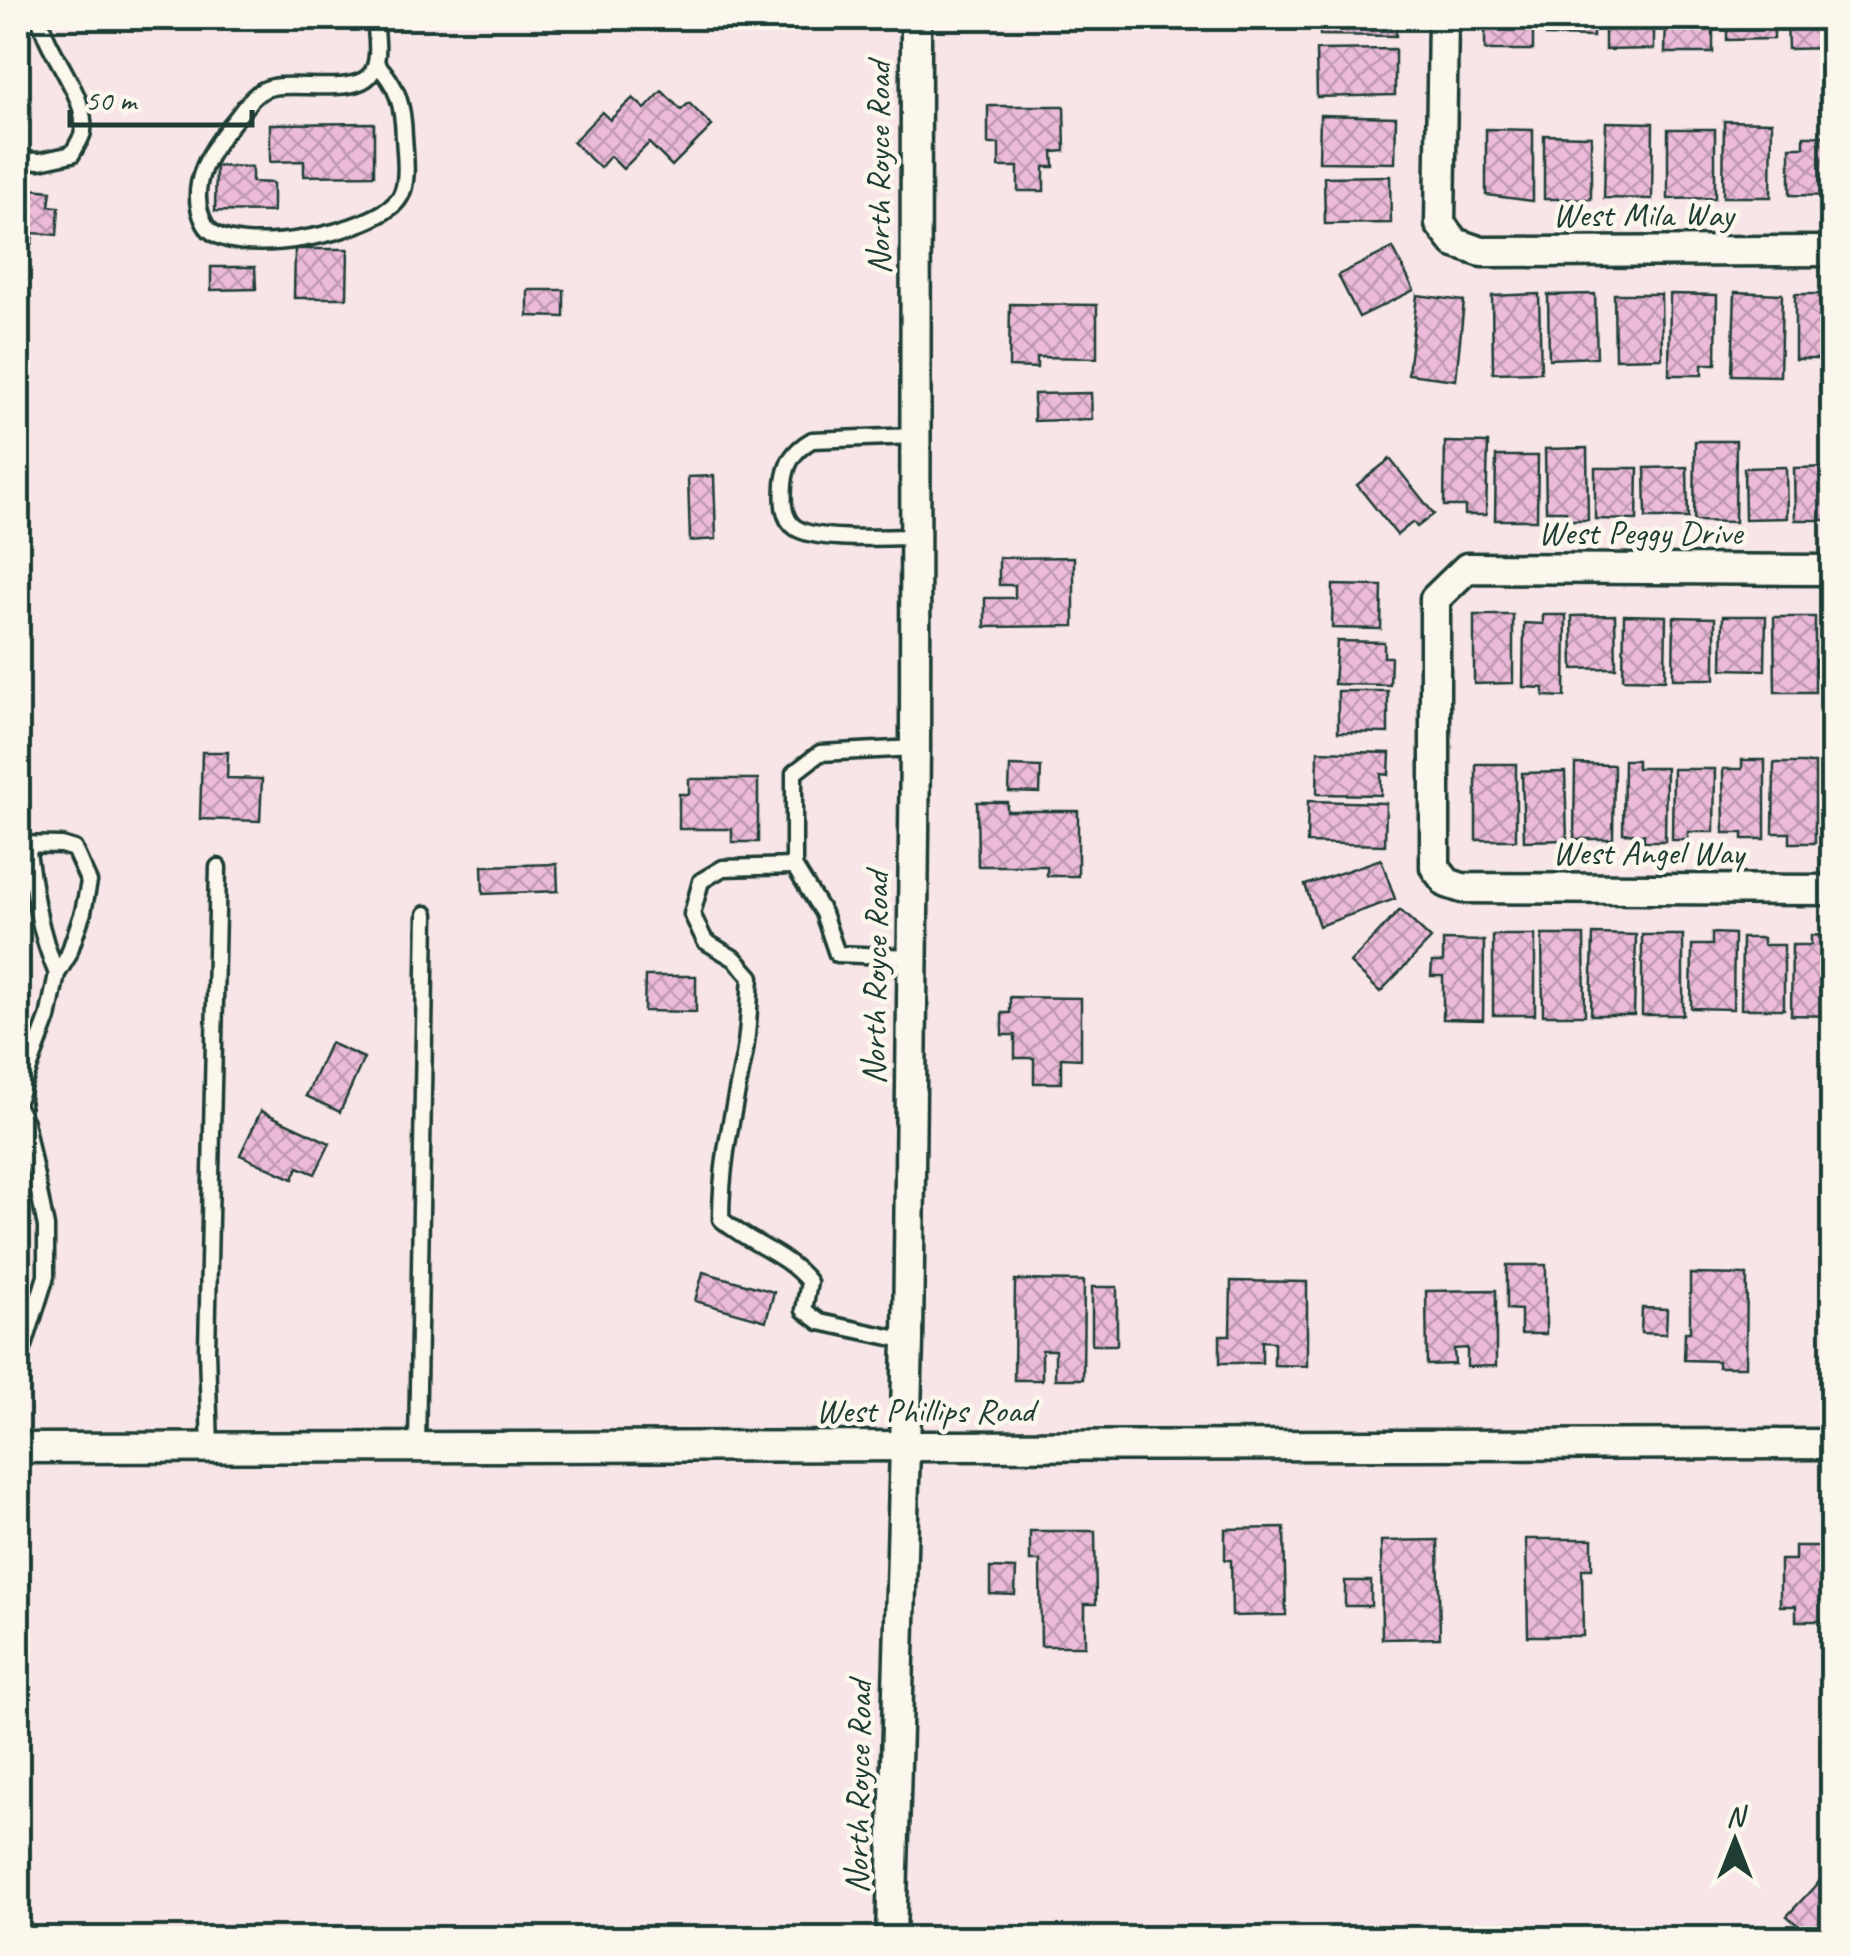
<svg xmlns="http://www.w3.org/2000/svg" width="1850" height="1956" font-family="Caveat,sans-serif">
  <defs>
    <pattern id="building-cross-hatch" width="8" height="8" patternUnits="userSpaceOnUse" patternTransform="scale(2.5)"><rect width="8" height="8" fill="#edbbda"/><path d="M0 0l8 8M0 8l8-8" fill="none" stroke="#bf99b2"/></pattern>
  </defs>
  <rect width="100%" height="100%" fill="#f7e5e7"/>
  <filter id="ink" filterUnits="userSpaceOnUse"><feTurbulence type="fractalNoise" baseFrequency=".01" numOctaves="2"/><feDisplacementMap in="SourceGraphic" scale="20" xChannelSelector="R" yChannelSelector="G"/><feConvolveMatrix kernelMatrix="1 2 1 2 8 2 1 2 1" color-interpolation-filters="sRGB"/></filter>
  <g filter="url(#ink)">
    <!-- building -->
    <g fill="url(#building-cross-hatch)" stroke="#1f3d34" stroke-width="2.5">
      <path d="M1320,18H1396V36L1320,35Z"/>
      <rect x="1485" y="18" width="48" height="32"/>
      <path d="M1546,18H1593V37L1546,36Z"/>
      <path d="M1605,18H1654V49L1605,50Z"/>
      <path d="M1666,18H1713V53H1665Z"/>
      <path d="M1727,18H1774V39L1727,40Z"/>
      <path d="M1787,18H1832V48L1788,49Z"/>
      <path d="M1395,49V95L1317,97L1316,50Z"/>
      <path d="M662,91L681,110L689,103L712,126L672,166L649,143L623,169L610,156L600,168L573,142L602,112L610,120L633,98L645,109Z"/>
      <path d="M988,106H1064L1065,151L1053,152L1054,167H1044V191H1018V167H999V144H988Z"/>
      <path d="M1320,115L1396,117L1395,163L1319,162Z"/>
      <path d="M1724,121L1772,122L1771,197H1723Z"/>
      <path d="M1606,122L1653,123L1652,199L1604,198Z"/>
      <path d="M374,123V175L304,176V161L270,162V124Z"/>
      <path d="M1486,129L1533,130V201L1486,195Z"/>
      <path d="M1668,129H1715V198L1668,199Z"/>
      <path d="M1544,135L1591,136V199H1544Z"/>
      <path d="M1804,136H1832V196L1790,195V147H1804Z"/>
      <path d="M216,166L252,167V182L273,183V212L215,211Z"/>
      <path d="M1390,176L1391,223L1325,224L1324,177Z"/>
      <path d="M18,188L51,191L49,206L59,207L57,235L33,233L32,243L18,241Z"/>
      <path d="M1393,248L1414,290L1359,317L1338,275Z"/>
      <path d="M295,249H348L347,298H294Z"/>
      <path d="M211,267H255L256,289L211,290Z"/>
      <path d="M528,290H564V317L528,316Z"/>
      <path d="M1735,292L1782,294L1780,376L1732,375Z"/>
      <path d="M1539,294L1541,372L1493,373L1492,296Z"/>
      <path d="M1595,294L1597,357L1549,359L1548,295Z"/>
      <path d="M1614,294H1661L1662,358L1615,359Z"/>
      <path d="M1670,294L1717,295L1716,364H1702V375H1669Z"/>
      <rect x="1795" y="294" width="37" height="65"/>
      <path d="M1417,295L1464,301L1456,380L1408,374Z"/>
      <path d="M1010,304L1097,305V358L1037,357V368L1009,367Z"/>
      <path d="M1091,393L1092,419L1034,421V394Z"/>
      <path d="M1695,441H1736L1735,522L1694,521Z"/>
      <path d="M1445,442L1488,443L1486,515H1465V506H1444Z"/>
      <path d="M1587,448L1588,520H1566V511H1546L1545,449Z"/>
      <path d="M1496,456H1538L1537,520H1495Z"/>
      <path d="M1390,459L1434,514L1417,527L1413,522L1397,535L1357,485Z"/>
      <path d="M1687,467L1688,518H1646L1645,468Z"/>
      <path d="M1786,467L1787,518L1745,519L1744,468Z"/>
      <path d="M1832,467V520H1795L1794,468Z"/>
      <path d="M1595,468H1638L1637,520L1595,519Z"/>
      <path d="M714,476L716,539L690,541L688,477Z"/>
      <path d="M1074,557V626L985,627V598H1015V585H999V558Z"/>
      <path d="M1333,585L1382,586L1381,629L1332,628Z"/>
      <path d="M1474,615H1513V683L1474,684Z"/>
      <path d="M1543,615H1566L1565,697L1544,696V688L1523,687L1524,623L1543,624Z"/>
      <path d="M1615,615L1616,668L1573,669L1572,616Z"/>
      <path d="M1624,615L1666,616L1665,680L1623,679Z"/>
      <path d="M1823,615H1832V694L1821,693Z"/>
      <path d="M1723,616H1766L1765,670L1722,669Z"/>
      <path d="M1674,617L1715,618V679H1673Z"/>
      <path d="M1774,617H1815V692H1775Z"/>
      <path d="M1337,641L1384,642V657H1391L1390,685L1334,684Z"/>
      <path d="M1338,691H1388V733L1338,732Z"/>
      <path d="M1318,751L1390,753L1389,775L1381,774V795L1317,794Z"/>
      <path d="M202,752H228L227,778L262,779L260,821L200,819Z"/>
      <path d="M1624,760H1637V768H1666L1665,841H1644V834L1623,833Z"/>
      <path d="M1742,760H1765V839H1743V833H1724L1723,769H1742Z"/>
      <path d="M1774,763H1815V843H1790V833H1773Z"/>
      <rect x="1476" y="764" width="40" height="76"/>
      <path d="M1575,764L1614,765L1613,839H1574Z"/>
      <path d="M1822,764H1832V840H1821Z"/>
      <path d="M1010,766L1041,767L1040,793L1009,792Z"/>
      <path d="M1673,769H1715L1714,832H1688V840H1672Z"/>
      <path d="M1565,772L1567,840L1524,841L1522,773Z"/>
      <path d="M689,779H758V842H732V829H679V794H689Z"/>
      <path d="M1308,801L1386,803L1385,845L1307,843Z"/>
      <path d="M977,802H1007V811H1078V876H1047V866H978Z"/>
      <path d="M1381,859L1395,899L1319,926L1305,885Z"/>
      <path d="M557,864L558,891L483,894L482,866Z"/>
      <path d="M1400,910L1431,939L1380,992L1350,963Z"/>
      <path d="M1712,933L1734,934L1733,1009L1691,1008L1692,945H1712Z"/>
      <path d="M1593,934L1636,935L1634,1015H1591Z"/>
      <rect x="1493" y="935" width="42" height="80"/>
      <path d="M1542,935H1584L1585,1015H1543Z"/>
      <rect x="1642" y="935" width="41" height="80"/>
      <path d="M1811,935L1832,936V1016L1791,1015L1792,945H1811Z"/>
      <path d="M1742,938H1763V945H1784V1009H1741Z"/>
      <path d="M1443,940L1484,941L1483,1020L1443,1019V976H1431L1432,962H1443Z"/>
      <path d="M645,976H696V1012L644,1011Z"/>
      <path d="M1010,997L1081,998V1059L1061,1058V1083H1034V1058H1015V1035H1002V1013H1010Z"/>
      <path d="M330,1043L364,1058L340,1112L306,1096Z"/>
      <path d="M261,1111L330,1143L315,1174L298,1167L293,1179L240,1155Z"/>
      <path d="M1507,1265H1546V1334H1521V1310L1507,1309Z"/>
      <path d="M703,1272L774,1292L766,1321L695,1301Z"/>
      <path d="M1690,1274L1747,1275L1746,1367H1718V1361L1684,1360L1685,1332H1690Z"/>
      <path d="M1015,1280L1084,1281L1083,1379H1055V1350H1042V1380H1014Z"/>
      <path d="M1231,1281L1307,1282V1366L1274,1365V1342L1262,1341V1363H1220V1335H1230Z"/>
      <rect x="1092" y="1287" width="25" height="58"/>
      <path d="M1496,1290V1366L1467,1367V1348L1454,1349L1455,1364L1427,1365L1426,1291Z"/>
      <path d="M1642,1308L1667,1309L1666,1334L1641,1333Z"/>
      <path d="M1284,1528L1286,1615L1232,1616L1231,1560H1225V1529Z"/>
      <path d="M1030,1531H1095L1096,1604H1085V1646H1041L1040,1561H1030Z"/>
      <path d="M1526,1539H1592V1569H1582L1583,1636H1528Z"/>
      <path d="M1438,1540L1440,1638L1382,1639L1381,1541Z"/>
      <path d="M1795,1546H1832V1621H1796V1606H1780V1560H1795Z"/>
      <path d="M990,1568L1016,1569L1015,1595L990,1594Z"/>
      <rect x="1345" y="1581" width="26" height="25"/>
      <path d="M1830,1870L1832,1938H1812L1787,1916Z"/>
    </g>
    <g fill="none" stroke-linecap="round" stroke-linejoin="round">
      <defs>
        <g id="lane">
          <path d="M375,18C376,34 382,64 369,76C352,94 297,82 273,87C254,90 245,108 234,121C211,149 185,186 205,224C226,264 381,232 400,197C409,182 405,155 404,137C403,105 398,86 376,63"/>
          <path d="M18,160L40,161L72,154C75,148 82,138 83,132C88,95 47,54 40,18"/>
          <path d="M914,436L812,440C793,451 786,463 784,484C783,500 782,519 796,528C818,542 888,537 915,537"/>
          <path d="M18,844L61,845L74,849L89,882L83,912L68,956L57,974L48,1018L18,1098"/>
          <path d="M27,844C33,889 39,932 57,974"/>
          <path d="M794,866L723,868L701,881L692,914L705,941L735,959L751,977C749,1003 749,1030 744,1056C733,1114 721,1158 721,1219C749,1244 785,1252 809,1282L804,1310L820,1322L908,1341"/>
          <path d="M912,957L837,954L823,913L794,866V773L820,753L915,748"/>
          <path d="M18,1109L25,1122L46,1227V1276L18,1365"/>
          <path d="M417,1447L426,914"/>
          <path d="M210,1448L207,1350L218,867"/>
        </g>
        <g id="street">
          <path d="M1443,18L1440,224L1455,243L1482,252L1832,251"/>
          <path d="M1832,570L1467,568L1435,599V867L1447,883L1462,888L1832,890"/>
          <path d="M18,1448L1832,1444"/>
          <path d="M891,1938L908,1341L915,748L916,18"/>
        </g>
      </defs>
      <!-- lane casing -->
      <use href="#lane" stroke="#1f3d34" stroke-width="21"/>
      <!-- street casing -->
      <use href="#street" stroke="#1f3d34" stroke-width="35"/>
      <!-- lane -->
      <use href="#lane" stroke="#fbf7ec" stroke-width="14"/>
      <!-- street -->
      <use href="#street" stroke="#fbf7ec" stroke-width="28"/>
    </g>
  </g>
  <g text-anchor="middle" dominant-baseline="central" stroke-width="9" stroke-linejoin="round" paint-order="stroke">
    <!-- street labels -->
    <g font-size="35" fill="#1f3d34" stroke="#fbf7ec">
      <text transform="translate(878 168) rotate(-90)">North Royce Road</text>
      <text x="1643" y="214">West Mila Way</text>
      <text x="1640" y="532">West Peggy Drive</text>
      <text x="1648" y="852">West Angel Way</text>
      <text transform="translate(875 978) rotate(-89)">North Royce Road</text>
      <text x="925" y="1410">West Phillips Road</text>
      <text transform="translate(858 1787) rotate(-89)">North Royce Road</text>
    </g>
  </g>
  <!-- margin -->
  <rect width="1850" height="1956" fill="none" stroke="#fbf7ec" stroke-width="60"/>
  <rect x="30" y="30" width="1790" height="1896" fill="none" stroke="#1f3d34" stroke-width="4" filter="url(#ink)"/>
  <!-- north arrow -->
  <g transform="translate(1735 1841)" stroke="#fbf7ec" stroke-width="8" paint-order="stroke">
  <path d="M0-8L18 38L0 25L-18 38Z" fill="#1f3d34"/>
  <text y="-15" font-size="28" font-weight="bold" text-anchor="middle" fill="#1f3d34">N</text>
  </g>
  <!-- scale -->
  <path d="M70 110v15h182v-15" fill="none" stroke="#1f3d34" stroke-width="5"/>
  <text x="85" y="110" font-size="30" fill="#1f3d34" stroke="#fbf7ec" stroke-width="8" paint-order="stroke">50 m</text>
</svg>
